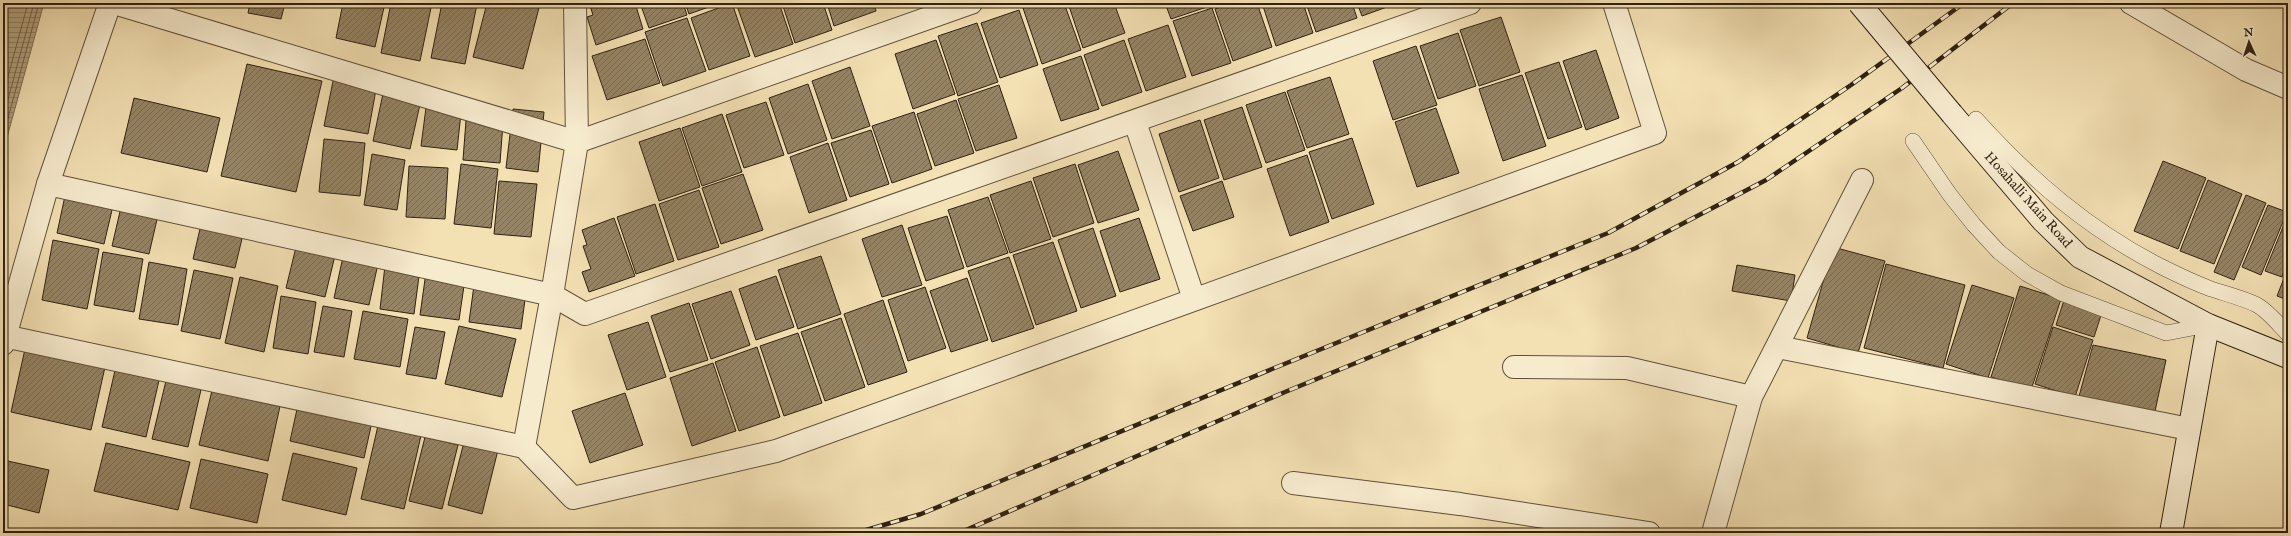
<svg xmlns="http://www.w3.org/2000/svg" width="2291" height="536" font-family="'IM FELL English',serif">
  <defs>
    <pattern id="water-rules" width="6" height="5" patternUnits="userSpaceOnUse"><rect width="6" height="5" fill="#b19f7c"/><path d="M0 2.5h6" fill="none" stroke="#908164"/></pattern>
    <pattern id="building-hatch" width="6" height="6" patternUnits="userSpaceOnUse"><rect width="6" height="6" fill="#958465"/><path d="M-1 1l2-2M0 6l6-6M5 7l2-2" fill="none" stroke="#7a6c52"/></pattern>
  </defs>
  <rect width="100%" height="100%" fill="#f3e0b3"/>
  <filter id="stains"><feTurbulence type="fractalNoise" baseFrequency=".005" numOctaves="4"/><feColorMatrix values="0 0 0 0 .2 0 0 0 0 .09 0 0 0 0 .02 0 0 0 .5 -.17"/></filter>
  <radialGradient id="worn" r=".72"><stop offset=".6" stop-color="#630" stop-opacity="0"/><stop offset="1" stop-color="#630" stop-opacity=".3"/></radialGradient>
  <!-- water -->
  <path fill="url(#water-rules)" stroke="#7d6d51" d="M3,3H44L3,152Z"/>
  <g fill="none" stroke-linecap="round" stroke-linejoin="round">
    <!-- shore -->
    <g stroke="#706046" stroke-width="1">
      <path d="M3,95L28,3"/>
      <path d="M3,118L34,3"/>
      <path d="M3,137L39,3"/>
    </g>
  </g>
  <!-- building -->
  <g fill="url(#building-hatch)" stroke="#302111">
    <path d="M250,3H285L281,19L248,13Z"/>
    <path d="M343,3H385L375,47L336,38Z"/>
    <path d="M391,3H432L420,61L381,53Z"/>
    <path d="M442,3L477,4L465,64L431,58Z"/>
    <path d="M487,3L540,4L523,69L473,57Z"/>
    <path d="M589,3H635L643,29L596,45L587,17L593,15Z"/>
    <path d="M640,3H683L687,15L649,28Z"/>
    <path d="M685,3H720L689,14Z"/>
    <path d="M732,3L750,56L709,70L691,18Z"/>
    <path d="M736,3H779L793,44L755,57Z"/>
    <path d="M782,3H823L832,30L795,43Z"/>
    <path d="M827,3H874L876,11L834,26Z"/>
    <path d="M879,3H891L880,7Z"/>
    <path d="M1037,3H1064L1081,50L1042,64L1023,8Z"/>
    <path d="M1068,3H1114L1125,33L1083,48Z"/>
    <path d="M1165,3H1209L1210,6L1171,19Z"/>
    <path d="M1231,3H1257L1272,47L1233,61L1215,9Z"/>
    <path d="M1262,3H1303L1313,33L1276,46Z"/>
    <path d="M1306,3H1352L1357,18L1316,32Z"/>
    <path d="M1357,3H1398L1362,16Z"/>
    <path d="M1212,8L1231,63L1192,76L1173,21Z"/>
    <path d="M1019,10L1038,65L1000,78L981,23Z"/>
    <path d="M1501,17L1520,72L1479,86L1460,30Z"/>
    <path d="M687,18L706,71L663,86L645,32Z"/>
    <path d="M977,23L998,82L958,96L938,36Z"/>
    <path d="M1168,25L1186,77L1146,91L1128,39Z"/>
    <path d="M1458,33L1476,86L1438,99L1420,46Z"/>
    <path d="M645,39L660,83L607,100L592,56Z"/>
    <path d="M936,40L955,94L913,109L895,54Z"/>
    <path d="M1124,40L1142,92L1102,106L1084,55Z"/>
    <path d="M1416,46L1437,105L1393,120L1373,61Z"/>
    <path d="M1596,50L1619,118L1586,130L1563,61Z"/>
    <path d="M1081,56L1099,109L1061,121L1043,69Z"/>
    <path d="M1559,62L1582,127L1548,139L1525,73Z"/>
    <path d="M247,64L322,81L296,192L221,176Z"/>
    <path d="M850,67L870,126L832,139L812,81Z"/>
    <path d="M1522,75L1546,146L1503,161L1479,89Z"/>
    <path d="M334,76L377,84L368,134L324,126Z"/>
    <path d="M1330,77L1349,134L1307,148L1287,91Z"/>
    <path d="M385,84L423,91L410,149L373,141Z"/>
    <path d="M808,84L827,140L788,154L769,98Z"/>
    <path d="M999,85L1017,138L976,151L958,99Z"/>
    <path d="M1285,92L1305,150L1266,163L1246,105Z"/>
    <path d="M134,98L220,118L207,172L121,153Z"/>
    <path d="M427,100L462,104L457,150L421,146Z"/>
    <path d="M956,100L974,153L935,166L917,114Z"/>
    <path d="M766,102L784,155L744,168L726,115Z"/>
    <path d="M467,107L504,110L500,163L463,160Z"/>
    <path d="M1242,107L1262,167L1224,180L1204,120Z"/>
    <path d="M1436,108L1459,173L1417,187L1395,122Z"/>
    <path d="M513,109L544,112L538,172L506,168Z"/>
    <path d="M914,112L932,169L892,183L872,126Z"/>
    <path d="M722,114L742,172L702,186L682,128Z"/>
    <path d="M1200,120L1219,178L1179,192L1159,134Z"/>
    <path d="M680,128L700,187L659,201L639,142Z"/>
    <path d="M871,130L889,184L850,197L831,143Z"/>
    <path d="M1352,138L1374,204L1332,219L1309,152Z"/>
    <path d="M324,139L365,143L360,196L319,192Z"/>
    <path d="M828,143L847,200L809,213L790,157Z"/>
    <path d="M1118,151L1139,210L1098,223L1078,165Z"/>
    <path d="M372,154L405,160L397,210L364,205Z"/>
    <path d="M1307,155L1329,222L1290,236L1267,169Z"/>
    <path d="M2163,161L2206,178L2178,249L2134,231Z"/>
    <path d="M461,164L498,169L491,228L454,224Z"/>
    <path d="M1075,164L1094,223L1053,237L1033,178Z"/>
    <path d="M409,166L448,168L445,219L406,217Z"/>
    <path d="M743,174L763,230L721,244L702,188Z"/>
    <path d="M2208,180L2242,194L2214,264L2180,251Z"/>
    <path d="M499,181L537,184L531,237L494,234Z"/>
    <path d="M1031,181L1051,239L1010,253L990,195Z"/>
    <path d="M1222,181L1234,217L1193,231L1180,196Z"/>
    <path d="M68,182L116,193L104,244L57,233Z"/>
    <path d="M125,190L162,198L149,254L112,246Z"/>
    <path d="M699,190L719,247L678,260L659,204Z"/>
    <path d="M2246,195L2266,203L2234,280L2214,272Z"/>
    <path d="M988,197L1008,253L967,267L948,210Z"/>
    <path d="M655,204L674,261L636,274L617,217Z"/>
    <path d="M2268,205L2287,212L2261,275L2242,267Z"/>
    <path d="M203,216L245,226L235,268L193,259Z"/>
    <path d="M947,216L964,268L926,281L908,228Z"/>
    <path d="M2287,217L2288,261L2282,277L2265,271Z"/>
    <path d="M614,218L635,276L589,292L582,272L591,269L583,246L587,245L582,230Z"/>
    <path d="M1139,218L1160,279L1120,292L1100,231Z"/>
    <path d="M902,225L922,285L882,297L862,239Z"/>
    <path d="M1093,228L1116,296L1081,308L1058,240Z"/>
    <path d="M299,235L338,243L325,297L286,288Z"/>
    <path d="M53,240L99,249L87,309L42,300Z"/>
    <path d="M1053,242L1077,311L1036,325L1013,255Z"/>
    <path d="M346,243L381,250L369,305L334,298Z"/>
    <path d="M1833,247L1885,261L1858,353L1807,338Z"/>
    <path d="M103,252L143,259L134,312L94,305Z"/>
    <path d="M821,256L841,314L798,329L778,270Z"/>
    <path d="M386,257L421,261L414,314L380,309Z"/>
    <path d="M1009,257L1034,328L992,342L968,271Z"/>
    <path d="M149,262L187,269L178,325L139,319Z"/>
    <path d="M1886,264L1965,285L1943,368L1864,348Z"/>
    <path d="M427,265L466,272L459,320L420,315Z"/>
    <path d="M1737,265L1795,275L1791,301L1732,291Z"/>
    <path d="M2288,268V300L2277,296Z"/>
    <path d="M194,270L233,278L220,339L181,331Z"/>
    <path d="M776,276L794,327L756,340L739,289Z"/>
    <path d="M240,277L278,286L264,352L225,343Z"/>
    <path d="M475,278L527,285L521,329L469,322Z"/>
    <path d="M967,278L988,340L951,352L930,291Z"/>
    <path d="M1972,285L2014,298L1988,378L1946,364Z"/>
    <path d="M2020,286L2061,299L2031,390L1991,377Z"/>
    <path d="M925,287L946,348L908,361L888,300Z"/>
    <path d="M731,291L750,345L711,359L692,304Z"/>
    <path d="M2066,294L2104,306L2094,337L2056,325Z"/>
    <path d="M281,296L316,302L308,354L273,348Z"/>
    <path d="M883,300L907,372L868,385L844,314Z"/>
    <path d="M689,303L708,360L670,372L651,316Z"/>
    <path d="M323,306L352,311L344,357L314,352Z"/>
    <path d="M363,311L408,319L400,367L354,359Z"/>
    <path d="M841,318L865,387L825,401L801,332Z"/>
    <path d="M648,322L666,377L627,390L608,335Z"/>
    <path d="M459,326L516,339L502,397L445,384Z"/>
    <path d="M415,327L445,332L436,379L406,374Z"/>
    <path d="M2053,327L2093,340L2075,397L2035,384Z"/>
    <path d="M29,331L109,349L91,430L11,412Z"/>
    <path d="M798,333L822,403L784,416L760,346Z"/>
    <path d="M2093,345L2166,360L2154,416L2078,400Z"/>
    <path d="M757,347L780,417L739,431L715,362Z"/>
    <path d="M119,353L163,363L146,437L102,427Z"/>
    <path d="M713,363L736,431L692,446L670,378Z"/>
    <path d="M170,364L205,372L188,447L152,439Z"/>
    <path d="M214,382L282,397L268,461L199,445Z"/>
    <path d="M301,391L375,408L364,458L290,441Z"/>
    <path d="M625,393L643,445L590,463L572,411Z"/>
    <path d="M380,417L423,427L404,509L361,499Z"/>
    <path d="M425,437L458,445L442,509L409,501Z"/>
    <path d="M465,438L499,446L482,514L448,505Z"/>
    <path d="M106,443L190,462L178,510L94,491Z"/>
    <path d="M293,453L357,468L346,515L282,500Z"/>
    <path d="M201,459L268,474L257,523L190,508Z"/>
    <path d="M3,460L49,470L39,513L3,504Z"/>
  </g>
  <g fill="none" stroke-linecap="round" stroke-linejoin="round">
    <defs>
      <g id="lane">
        <path d="M1976,119C2030,179 2089,230 2162,267C2178,275 2195,283 2211,289C2226,294 2243,298 2257,305C2268,311 2279,325 2288,334"/>
        <path d="M1913,141L1950,195L1974,225L1999,252L2027,274L2061,293L2166,333L2208,325"/>
      </g>
      <g id="street">
        <path d="M114,3L577,142L971,3"/>
        <path d="M2131,3L2246,70L2288,88"/>
        <path d="M1135,122L1194,299"/>
        <path d="M48,184L552,295L585,314L1470,3"/>
        <path d="M4,336L524,447L573,498L776,451L1655,133L1614,3"/>
        <path d="M3,344L48,184L110,3"/>
        <path d="M1778,347L2189,429"/>
        <path d="M1514,367L1627,368L1751,397"/>
        <path d="M524,447L552,295L577,142L575,3"/>
        <path d="M1293,483L1460,504L1649,533"/>
        <path d="M1713,533L1751,397L1862,180"/>
      </g>
      <g id="secondary">
        <path d="M1952,114L2043,221L2080,257L2208,325L2288,357"/>
        <path d="M2171,533L2208,325"/>
      </g>
    </defs>
    <!-- lane casing -->
    <use href="#lane" stroke="#61513a" stroke-width="16"/>
    <!-- street casing -->
    <use href="#street" stroke="#61513a" stroke-width="24"/>
    <!-- secondary casing -->
    <use href="#secondary" stroke="#302111" stroke-width="24"/>
    <!-- lane -->
    <use href="#lane" stroke="#f7ebce" stroke-width="15"/>
    <!-- street -->
    <use href="#street" stroke="#f7ebce" stroke-width="22"/>
    <!-- secondary -->
    <use href="#secondary" stroke="#f7ebce" stroke-width="22"/>
    <defs>
      <g id="rail">
        <path d="M856,533L921,514L1272,369L1608,233L1738,162L1851,85L1964,3"/>
        <path d="M959,533L1285,392L1636,248L1766,180L1902,88L2013,3"/>
      </g>
    </defs>
    <!-- rail casing -->
    <use href="#rail" stroke="#302111" stroke-width="4.5"/>
    <!-- rail -->
    <use href="#rail" stroke="#f7ebce" stroke-width="3" stroke-dasharray="9" stroke-linecap="butt"/>
    <defs>
      <path id="secondary-bridge" d="M1859,3L1952,114"/>
    </defs>
    <!-- secondary-bridge casing -->
    <use href="#secondary-bridge" stroke="#302111" stroke-width="24" stroke-linecap="butt"/>
    <!-- secondary-bridge -->
    <use href="#secondary-bridge" stroke="#f7ebce" stroke-width="22"/>
  </g>
  <g text-anchor="middle" dominant-baseline="central" stroke-width="3.5" stroke-linejoin="round" paint-order="stroke">
    <!-- street labels -->
    <g font-size="14" fill="#302111" stroke="#f7ebce">
      <text transform="translate(2028 200) rotate(48)">Hosahalli Main Road</text>
    </g>
  </g>
  <!-- margin -->
  <rect width="2291" height="536" fill="none" stroke="#f3e0b3" stroke-width="16"/>
  <rect x="4" y="4" width="2283" height="528" fill="none" stroke="#302111" stroke-width="2"/>
  <rect x="8" y="8" width="2275" height="520" fill="none" stroke="#302111"/>
  <!-- north arrow -->
  <g transform="translate(2249 42) rotate(357)" stroke="#f7ebce" stroke-width="3" paint-order="stroke">
  <path d="M0-3L7 15L0 10L-7 15Z" fill="#302111"/>
  <text y="-6" font-size="11" font-weight="bold" text-anchor="middle" fill="#302111">N</text>
  </g>
  <rect width="100%" height="100%" filter="url(#stains)"/>
  <rect width="100%" height="100%" fill="url(#worn)"/>
</svg>
